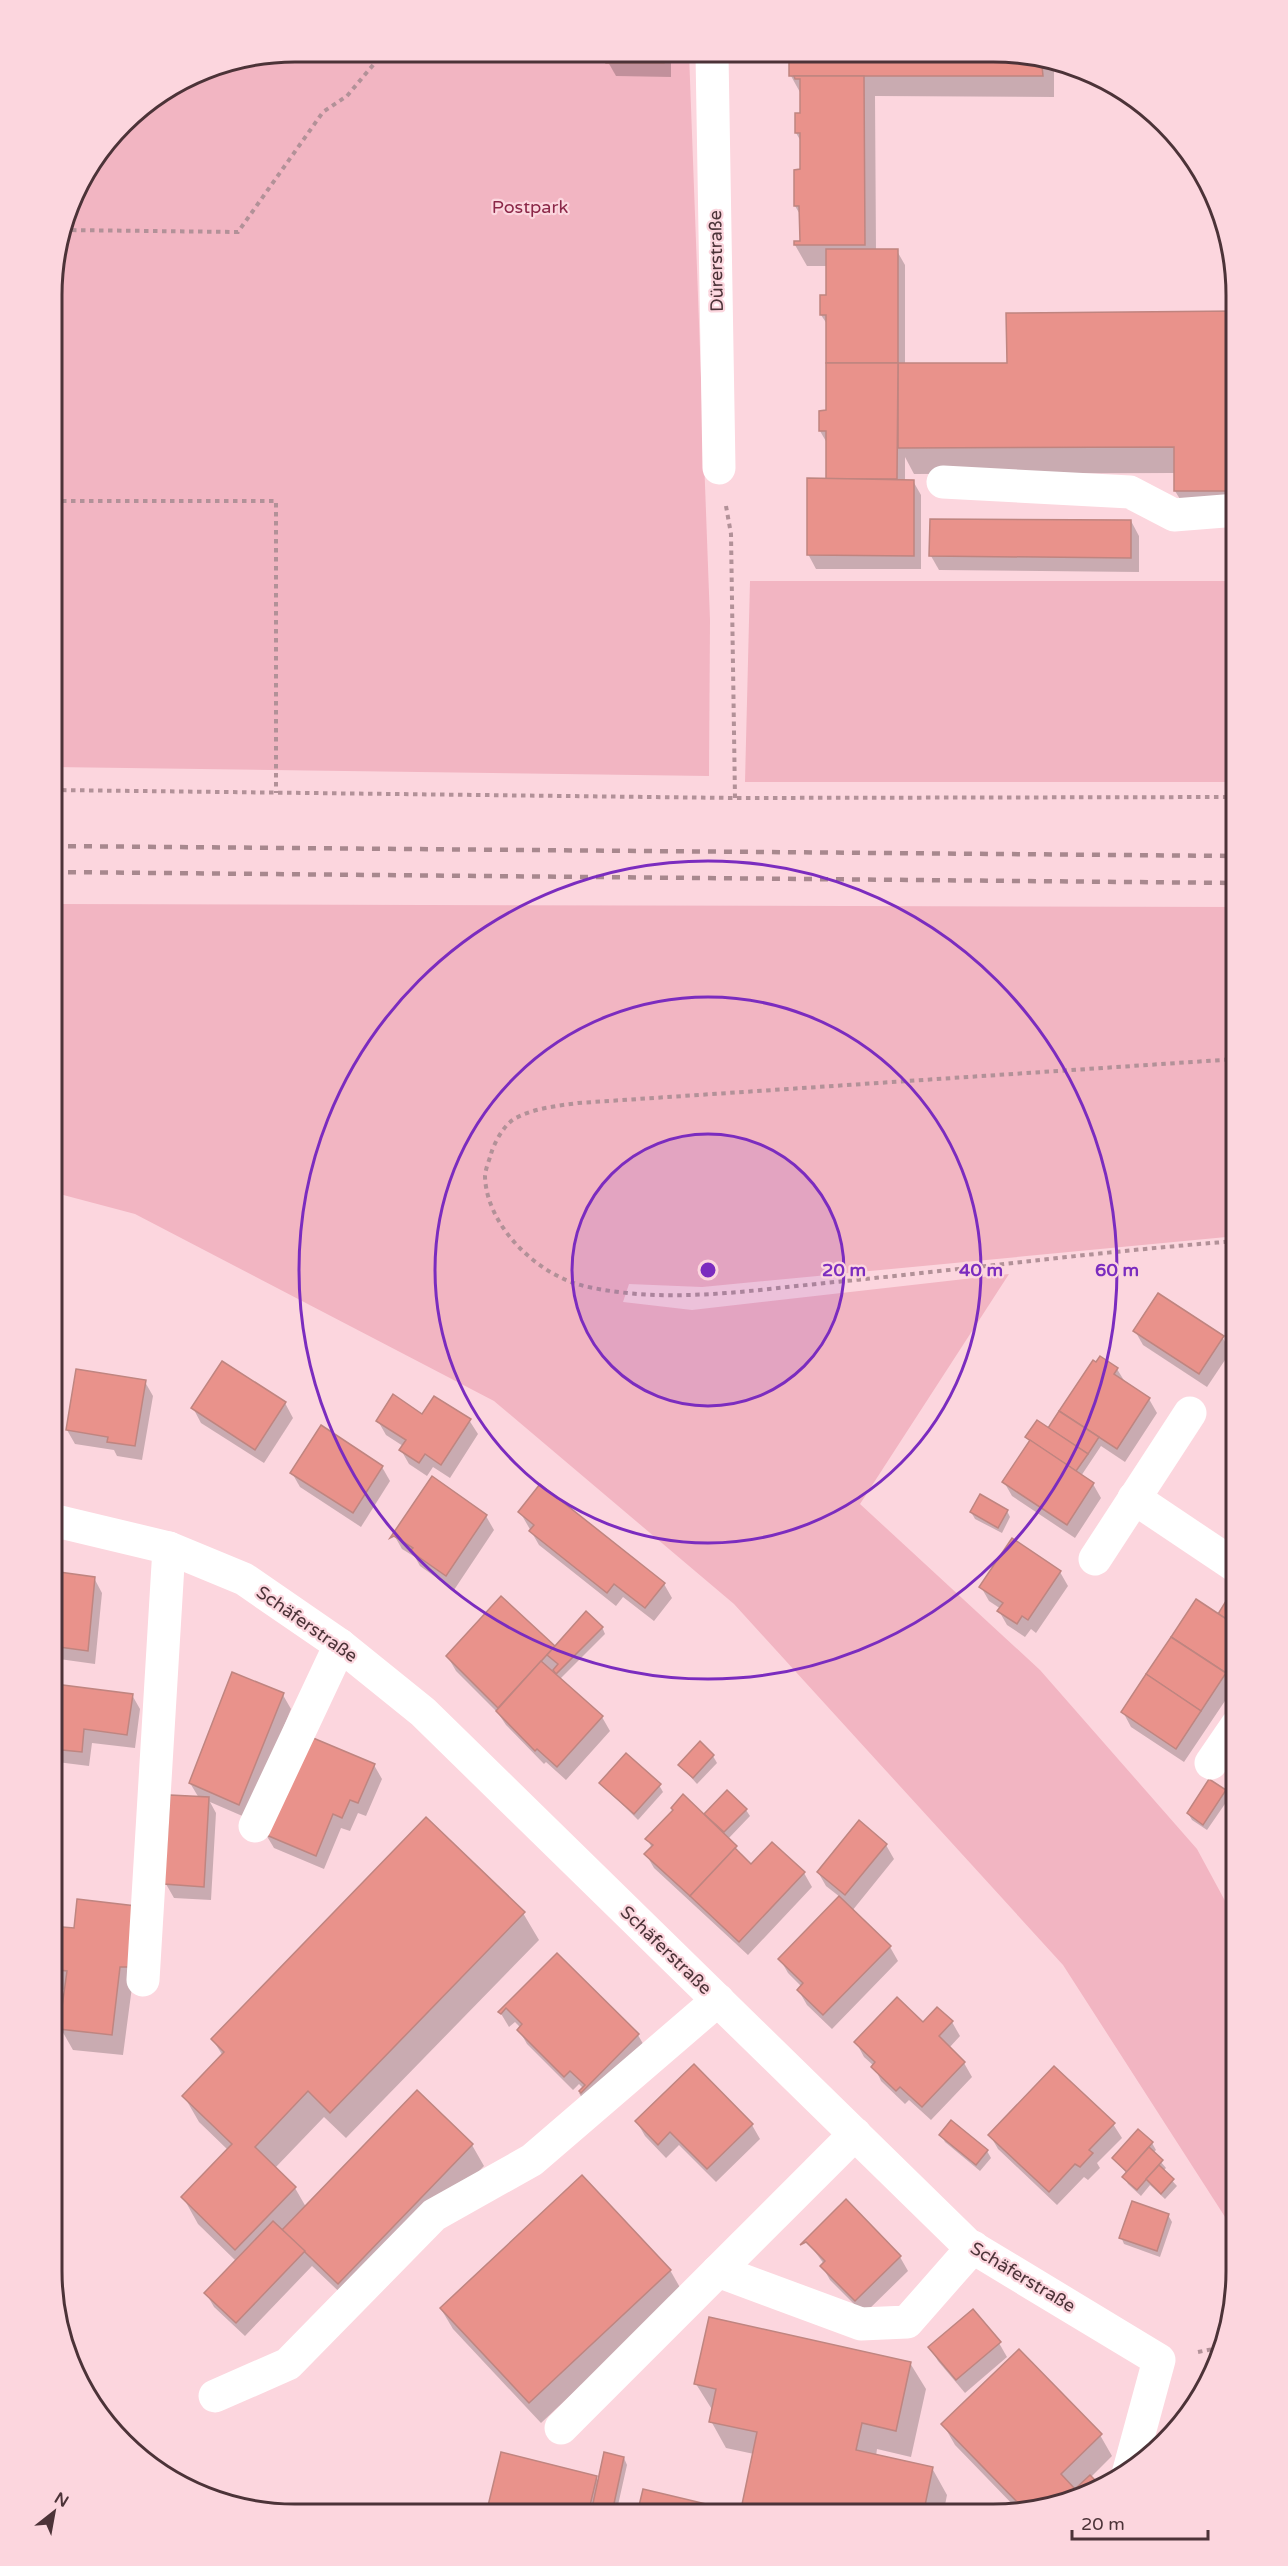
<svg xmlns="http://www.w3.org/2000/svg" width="1288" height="2566" font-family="'Varela Round',sans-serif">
  <rect width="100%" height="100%" fill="#fcd6de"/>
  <!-- green -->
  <g fill="#f2b5c2">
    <path d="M295,51L689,53L710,620L709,776L53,767V263L76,186L134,112L202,69Z"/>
    <path d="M750,581H1237V782H745Z"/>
    <path d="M52,904L1237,907V1236L702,1287L629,1284L623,1302L692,1310L1009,1274L860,1504L1040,1670L1197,1849L1237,1923L1236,2234L1063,1965L734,1604L494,1401L135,1214L52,1192Z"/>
  </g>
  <!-- shadow -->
  <g fill="#0003">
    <path d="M608,53H671V77L616,76L608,62Z"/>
    <path d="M791,54L1041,56L1054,60V97L875,96L876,251H897L905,265V364L1008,365L1237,314V517H1191L1175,491V473L914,474L905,457V481H913L921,495V569H816L808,554L827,480V443L820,431L827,412V324L821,315L827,296V266H807L795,245L801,242V216L795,206L801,171L802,143L796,133L801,114V94L791,76Z"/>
    <path d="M1131,521L1139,536V572L939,570L931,556Z"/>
    <path d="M1135,1331L1222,1337L1231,1351L1207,1387L1143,1345Z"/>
    <path d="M1117,1369L1125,1382L1149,1399L1157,1413L1125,1462L1101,1446L1081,1476L1093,1484L1101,1498L1075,1538L1012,1496L1004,1482L1030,1442L1027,1437L1049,1430Z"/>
    <path d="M145,1382L153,1396L142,1460L117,1456L114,1450L75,1444L67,1430Z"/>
    <path d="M285,1403L293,1418L264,1463L201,1423L193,1408Z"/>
    <path d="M423,1416L469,1420L478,1434L450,1478L433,1467L427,1476L409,1464L401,1450L403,1446L386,1435L378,1421Z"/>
    <path d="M382,1467L390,1481L361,1527L300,1487L292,1473Z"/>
    <path d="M1007,1511L1010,1517L1002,1533L975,1519L971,1512Z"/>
    <path d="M520,1512L664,1584L672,1598L654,1621L623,1597L616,1606L539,1545Z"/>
    <path d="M486,1516L494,1530L454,1590L420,1566L415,1557L402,1549L394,1535Z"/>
    <path d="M52,1572L94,1578L102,1593L95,1664L52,1658Z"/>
    <path d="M1060,1572L1068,1586L1036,1633L1031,1629L1025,1637L1007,1625L999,1611L1001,1609L989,1601L981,1587Z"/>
    <path d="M1237,1591V1683L1184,1762L1131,1727L1123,1712L1218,1615Z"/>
    <path d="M501,1599L555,1648L602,1627L605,1634L560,1679L602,1717L610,1731L566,1780L546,1762L544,1764L506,1725L498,1713L456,1671L448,1657Z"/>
    <path d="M56,1686L132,1695L140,1709L135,1748L92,1743L89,1766L57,1762L52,1753Z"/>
    <path d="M283,1695L291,1709L247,1818L210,1802L216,1813L211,1900L174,1898L166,1884L199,1798L190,1783Z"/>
    <path d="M713,1756L717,1763L697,1784L680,1765Z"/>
    <path d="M374,1765L382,1779L366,1816L358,1813L350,1831L341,1828L324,1869L274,1848L265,1833Z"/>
    <path d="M601,1783L659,1785L663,1792L638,1820Z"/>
    <path d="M1225,1791L1229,1798L1207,1830L1192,1820L1188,1813Z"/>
    <path d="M746,1810L750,1816L728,1839L744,1859L751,1866L772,1844L804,1873L812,1887L748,1955L654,1868L646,1854L652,1848L647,1839L709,1820L706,1814Z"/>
    <path d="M886,1845L894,1859L852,1911L890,1947L898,1961L832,2029L807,2005L799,1991L802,1987L788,1973L780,1959L840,1897L826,1886L818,1872Z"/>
    <path d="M135,1908L132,1987L123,2055L73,2050L61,2029L66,1990L51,1988V1927L75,1930Z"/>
    <path d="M523,1913L539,1940L346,2138L324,2117L275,2168L295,2188L306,2207L472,2145L484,2166L351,2303L312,2266L245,2336L214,2307L206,2293L236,2261L198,2224L183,2197L228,2150L199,2122L184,2096L223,2056L213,2040Z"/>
    <path d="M557,1955L638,2035L646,2049L588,2108L579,2093L584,2089L579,2084L573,2090L527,2044L519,2030L521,2028L515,2022L509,2027L500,2012Z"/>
    <path d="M952,2022L960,2036L949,2048L964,2063L972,2077L931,2120L909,2100L905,2104L881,2081L874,2066L864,2057L856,2042L923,2024Z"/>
    <path d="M637,2122L752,2125L760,2139L716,2182L679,2145L666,2158L645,2136Z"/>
    <path d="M1113,2124L1122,2138L1097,2163L1100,2168L1088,2180L1084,2177L1057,2205L998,2149L990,2135Z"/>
    <path d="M941,2135L987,2151L991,2158L980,2171L945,2142Z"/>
    <path d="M1152,2143L1156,2150L1153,2153L1166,2168L1163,2171L1177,2186L1165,2199L1150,2185L1141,2196L1128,2184L1124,2177L1127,2174L1114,2158Z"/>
    <path d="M1168,2215L1172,2222L1160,2257L1124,2244L1121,2237Z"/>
    <path d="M807,2241L900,2257L908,2271L864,2314L830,2280L822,2266L824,2264Z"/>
    <path d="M670,2270L682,2291L541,2423L453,2329L441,2309Z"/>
    <path d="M999,2343L1007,2357L965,2393L938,2361L930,2347Z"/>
    <path d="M910,2363L926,2389L911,2457L877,2449L876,2456L932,2468L947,2495L943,2515L638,2514L644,2491L741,2514L754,2454L726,2448L711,2421L713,2411L696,2384Z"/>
    <path d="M943,2424L1100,2435L1112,2456L1090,2478L1100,2488L1071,2502L1019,2511L955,2445Z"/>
    <path d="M624,2458L627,2465L616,2514H488L596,2477L599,2482Z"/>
  </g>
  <!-- building -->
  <g fill="#e9928b" stroke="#bf8580" stroke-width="1.5">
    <rect x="606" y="53" width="58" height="10"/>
    <path d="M789,54L1041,56L1043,76H789Z"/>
    <path d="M794,76H864L865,245H794V241H800L799,206H794V170L800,169V133H795V113H800V79H795Z"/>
    <path d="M826,249H898V363H826V315H820V295H826Z"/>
    <path d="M1237,311V491H1174V447L898,448V363H1007L1006,313Z"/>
    <path d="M826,363H898L897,479H826V431H819V411L826,410Z"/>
    <path d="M807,478L914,480V556L807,555Z"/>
    <path d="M930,519L1131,520V558L929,556Z"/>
    <path d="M1158,1293L1224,1336L1199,1374L1133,1331Z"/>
    <path d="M1100,1356L1118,1368L1114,1374L1150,1398L1117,1449L1059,1411L1093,1360L1096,1362Z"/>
    <path d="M222,1361L286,1402L255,1450L191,1408Z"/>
    <path d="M76,1369L146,1380L135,1446L107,1442L108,1437L66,1430Z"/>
    <path d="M393,1394L422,1414L434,1396L471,1419L441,1465L425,1454L419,1463L399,1450L406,1440L376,1421Z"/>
    <path d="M1059,1411L1099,1437L1088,1454L1048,1428Z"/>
    <path d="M1037,1420L1088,1454L1076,1471L1025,1437Z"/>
    <path d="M321,1425L383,1466L353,1513L290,1473Z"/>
    <path d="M1030,1440L1094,1483L1067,1525L1002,1482Z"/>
    <path d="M432,1476L487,1515L446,1576L410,1551L413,1548L394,1536L390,1538Z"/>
    <path d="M540,1484L665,1583L645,1608L614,1584L607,1593L529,1531L534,1525L518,1512Z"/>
    <path d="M980,1494L1008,1510L998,1528L970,1512Z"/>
    <path d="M1012,1538L1061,1571L1028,1620L1022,1616L1017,1624L997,1611L1003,1603L979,1587Z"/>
    <path d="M52,1571L95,1577L88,1651L52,1646Z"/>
    <path d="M1234,1588L1237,1590V1626L1218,1614Z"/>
    <path d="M501,1596L555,1646L498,1708L446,1656Z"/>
    <path d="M1196,1599L1237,1626V1657L1226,1673L1171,1637Z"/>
    <path d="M586,1611L603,1627L556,1674L553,1670L558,1664L547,1655Z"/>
    <path d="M1171,1637L1226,1673L1201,1711L1146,1674Z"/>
    <path d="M541,1661L603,1716L557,1767L537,1749L535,1751L496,1711Z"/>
    <path d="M232,1672L284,1693L239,1805L189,1783Z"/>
    <path d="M1146,1674L1201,1711L1176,1749L1121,1712Z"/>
    <path d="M55,1684L133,1694L127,1735L84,1729L82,1752L52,1749Z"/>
    <path d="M306,1735L375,1764L358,1803L350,1800L342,1818L333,1814L316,1856L264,1834Z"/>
    <path d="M700,1741L714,1755L693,1778L678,1765Z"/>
    <path d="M626,1753L661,1784L634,1814L599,1783Z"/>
    <path d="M1209,1779L1226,1790L1203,1825L1187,1813Z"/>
    <path d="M727,1790L747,1809L724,1832L704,1814Z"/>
    <path d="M683,1794L737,1846L690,1896L644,1854L653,1845L645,1839L673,1810L671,1808Z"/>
    <path d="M170,1795L209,1797L204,1887L164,1884Z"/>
    <path d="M426,1817L525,1912L330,2113L308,2091L255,2147L296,2187L235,2250L181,2197L232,2144L182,2096L224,2052L211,2039Z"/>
    <path d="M859,1820L887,1844L845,1895L817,1872Z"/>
    <path d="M772,1842L805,1872L739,1942L690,1896L735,1848L751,1864Z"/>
    <path d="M839,1896L891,1946L823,2015L797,1990L803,1983L778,1959Z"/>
    <path d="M77,1899L136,1906L128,1967H120L112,2035L59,2029L67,1971L51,1969V1926L74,1928Z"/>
    <path d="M557,1953L639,2034L581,2093L579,2091L585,2085L570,2071L564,2077L517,2030L522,2024L506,2008L501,2014L498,2012Z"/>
    <path d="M897,1997L923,2022L937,2007L953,2021L939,2036L965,2062L922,2107L900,2087L896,2091L871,2067L875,2062L854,2042Z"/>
    <path d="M694,2064L753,2124L707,2169L670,2132L658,2145L635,2121Z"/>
    <path d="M1054,2066L1115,2123L1089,2150L1093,2153L1080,2167L1075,2164L1049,2192L988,2135Z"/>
    <path d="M417,2090L473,2144L338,2284L282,2230Z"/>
    <path d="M951,2120L988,2150L976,2165L939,2135Z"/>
    <path d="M1138,2129L1153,2142L1127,2172L1112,2158Z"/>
    <path d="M1149,2147L1163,2160L1137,2190L1122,2177Z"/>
    <path d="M1159,2165L1174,2179L1161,2194L1146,2179Z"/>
    <path d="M582,2175L671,2270L529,2403L440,2308Z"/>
    <path d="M846,2199L901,2256L855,2301L820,2266L825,2261L806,2242L800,2245Z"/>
    <path d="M1132,2201L1169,2214L1157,2251L1119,2238Z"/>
    <path d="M273,2221L305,2251L236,2323L204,2293Z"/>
    <path d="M973,2309L1001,2342L956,2380L928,2347Z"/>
    <path d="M709,2317L911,2362L896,2431L862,2423L856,2450L933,2467L923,2515L740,2514L757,2432L709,2422L716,2389L694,2384Z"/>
    <path d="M1019,2349L1102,2434L1061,2474L1075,2489L1090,2475L1102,2487L1071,2502L1066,2500L1061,2504L1025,2510L941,2424Z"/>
    <path d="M501,2452L597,2476L588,2514H486Z"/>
    <path d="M604,2452L624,2457L612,2513L592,2508Z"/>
    <path d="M643,2489L740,2512V2514H637Z"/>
  </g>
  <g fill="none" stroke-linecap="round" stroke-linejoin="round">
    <!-- path -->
    <g stroke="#b29198" stroke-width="4" stroke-dasharray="4.5 4.5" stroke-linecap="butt">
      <path d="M323,51L375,61"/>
      <path d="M63,230L238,232L323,112L347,96L384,52"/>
      <path d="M53,501H276V793"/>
      <path d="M726,506L731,534L735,798"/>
      <path d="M53,790L735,798L1237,797"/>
      <path d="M1237,1241C1103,1251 969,1269 835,1282C753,1290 666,1305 584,1286C538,1275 487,1227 485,1177C485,1170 489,1161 491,1154C494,1143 504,1125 514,1119C534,1108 556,1106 578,1103L1237,1059"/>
      <path d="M1198,2352L1223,2347"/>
    </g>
    <!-- minor -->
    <g stroke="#fff" stroke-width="33">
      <path d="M712,54L719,468"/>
      <path d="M943,482L1130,492L1174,515L1237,510"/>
      <path d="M1134,1498L1237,1567"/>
      <path d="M52,1520L169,1548L244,1579L340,1645L423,1712L967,2244L1159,2360L1128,2474"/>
      <path d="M1095,1559L1190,1413"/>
      <path d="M1211,1763L1237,1725"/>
      <path d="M255,1826L340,1645"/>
      <path d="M143,1980L169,1548"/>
      <path d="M718,2271L861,2324L907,2322L973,2247"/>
      <path d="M215,2396L288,2364L434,2215L532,2160L718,2000"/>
      <path d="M561,2428L855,2134"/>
    </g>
    <!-- rail -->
    <g stroke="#a8888e" stroke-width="4.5" stroke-dasharray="8 8" stroke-linecap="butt">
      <path d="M52,846L1237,856"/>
      <path d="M52,872L1237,883"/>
    </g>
  </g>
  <!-- distance rings -->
  <circle cx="708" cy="1270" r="136" fill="#7b2cbf" fill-opacity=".12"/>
  <g fill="none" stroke="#7b2cbf" stroke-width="3">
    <circle cx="708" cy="1270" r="136"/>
    <circle cx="708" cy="1270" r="273"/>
    <circle cx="708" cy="1270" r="409"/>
  </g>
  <g text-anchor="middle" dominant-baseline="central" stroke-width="4.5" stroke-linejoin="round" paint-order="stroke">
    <!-- park labels -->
    <g font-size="18" fill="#8b2748" stroke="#fcd6de">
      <text x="530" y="207">Postpark</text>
    </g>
    <!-- street labels -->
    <g font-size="18" fill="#4c3338" stroke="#fcd6de">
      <text transform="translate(716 261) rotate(-91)">Dürerstraße</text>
      <text transform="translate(307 1624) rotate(35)">Schäferstraße</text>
      <text transform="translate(666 1950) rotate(44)">Schäferstraße</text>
      <text transform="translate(1023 2277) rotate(31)">Schäferstraße</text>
    </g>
  </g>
  <!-- crop -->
  <path d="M0 0H1288V2566H0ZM295 62H993A233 233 0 0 1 1226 295V2271A233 233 0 0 1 993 2504H295A233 233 0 0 1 62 2271V295A233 233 0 0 1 295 62Z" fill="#fcd6de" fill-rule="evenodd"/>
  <path fill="none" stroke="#4c3338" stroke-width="3" d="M295 62H993A233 233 0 0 1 1226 295V2271A233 233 0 0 1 993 2504H295A233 233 0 0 1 62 2271V295A233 233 0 0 1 295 62Z"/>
  <circle cx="708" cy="1270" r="9" fill="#7b2cbf" stroke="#fcd6de" stroke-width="3"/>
  <g font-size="18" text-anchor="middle" font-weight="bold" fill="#7b2cbf" stroke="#fcd6de" stroke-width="4.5" stroke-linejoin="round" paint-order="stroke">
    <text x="844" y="1276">20 m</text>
    <text x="981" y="1276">40 m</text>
    <text x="1117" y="1276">60 m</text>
  </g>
  <!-- north arrow -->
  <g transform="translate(54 2512) rotate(31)" stroke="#fcd6de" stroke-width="4.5" paint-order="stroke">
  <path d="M0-4.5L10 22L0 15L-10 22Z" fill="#4c3338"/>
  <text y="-9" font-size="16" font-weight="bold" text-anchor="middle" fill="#4c3338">N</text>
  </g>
  <!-- scale -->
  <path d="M1072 2530v9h136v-9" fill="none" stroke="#4c3338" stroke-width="3"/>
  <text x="1081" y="2530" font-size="18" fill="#4c3338" stroke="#fcd6de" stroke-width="4.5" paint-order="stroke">20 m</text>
</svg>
